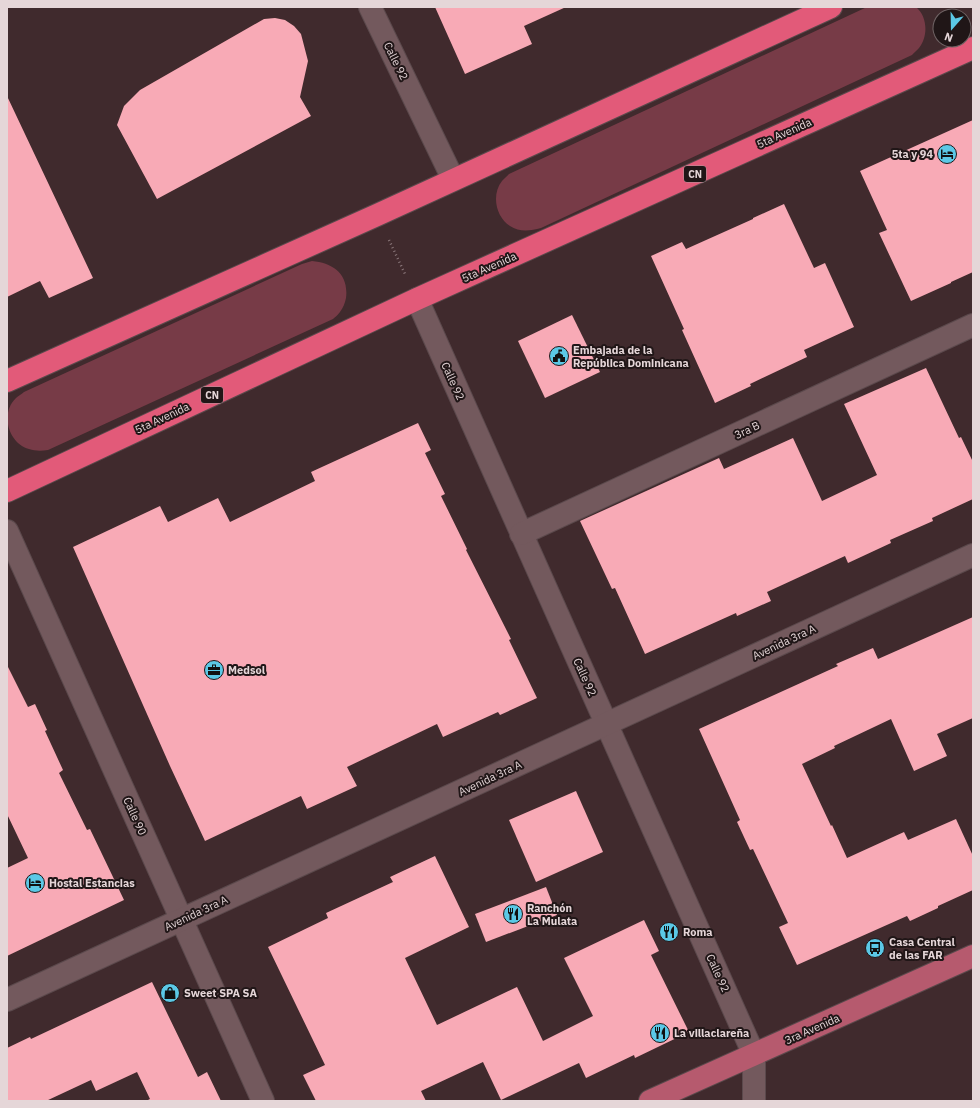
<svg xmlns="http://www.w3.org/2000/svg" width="980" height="1108" font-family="'IBM Plex Sans',sans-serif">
  <rect width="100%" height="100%" fill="#402a2d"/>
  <!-- green -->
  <g fill="#773b47">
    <path d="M867,7H916C928,17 928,37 919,48C917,50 914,53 912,55L541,228C530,231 519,232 510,226C496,217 491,195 502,181C504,179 507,176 509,174Z"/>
    <path d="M312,261C333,263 349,274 346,298C345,303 343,308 340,312C338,315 335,317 333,319L48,450C41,451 35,451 29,449C8,443 0,413 16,398C18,396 22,394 24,392L302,264Z"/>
  </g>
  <!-- building -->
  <g fill="#f8aab6">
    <path d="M435,7H566L524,26L532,44L465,74Z"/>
    <path d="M275,18L285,20L294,26L301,34L308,61L300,97L311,116L157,199L117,125L124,106L140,90L264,19Z"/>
    <path d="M7,96L93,278L49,298L40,281L7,297Z"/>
    <path d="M973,120V272L951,282V283L911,301L879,233L887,230L860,171Z"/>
    <path d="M784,204L814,268L825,263L854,327L804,350L807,357L750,384L751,386L715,403L682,330L684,329L651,256L682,242L686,249L753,219V218Z"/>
    <path d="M572,315L600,372L545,398L518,341Z"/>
    <path d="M926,368L959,438L961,437L973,462V499L932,518L933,521L890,540L891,543L848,563L845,556L767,592L771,601L737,616L736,613L645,654L615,588L612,589L580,521L719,458L724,469L793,438L822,501L877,475L844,404Z"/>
    <path d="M418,423L431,450L425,453L445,494L441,496L467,549L466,550L511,639L509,640L537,698L500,715L498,712L443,737L437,724L347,767L357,786L307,809L301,796L205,841L170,766L73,547L160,506L168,522L218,498L230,522L315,481L311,472Z"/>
    <path d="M973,617V718L937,734L947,756L914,771L891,719L834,746L835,748L802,764L831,826L832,825L847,858L904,832L908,840L956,819L973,856V890L938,906V908L910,921L907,916L797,965L779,927L788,923L753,849L750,850L737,822L740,820L699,729L838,666L836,664L873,648L878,659Z"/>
    <path d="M7,665L28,707L35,704L47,730L45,731L63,770L59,773L87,830L90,829L124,900L7,956V868L28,858L7,814Z"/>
    <path d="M576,791L603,852L536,882L509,820Z"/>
    <path d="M435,856L469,927L405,958L437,1025L517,987L543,1041L593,1016L564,958L644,920L659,951L651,955L689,1032L635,1058L634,1055L586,1078L579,1063L501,1100L483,1062L421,1091L426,1101H316L303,1075L325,1065L268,947L328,918L326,913L393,882L390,877Z"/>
    <path d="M546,887L557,915L486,942L475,914Z"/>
    <path d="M152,982L198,1077L207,1072L221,1101H146L150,1099L137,1072L96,1091L91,1080L46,1101H7V1048L30,1037L31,1039Z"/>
  </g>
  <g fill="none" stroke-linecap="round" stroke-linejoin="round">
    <defs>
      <g id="minor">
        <path d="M370,7L453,179"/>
        <path d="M417,299L754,1055V1101"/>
        <path d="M7,531L263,1101"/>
        <path d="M521,534L973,325"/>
        <path d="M7,1000L973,555"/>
      </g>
      <path id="major" d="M650,1101L973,956"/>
      <g id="highway">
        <path d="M7,381L377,215L831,7"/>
        <path d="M7,491L417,299L973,48"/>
      </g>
    </defs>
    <!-- minor casing -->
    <use href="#minor" stroke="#5b494c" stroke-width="24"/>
    <!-- major casing -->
    <use href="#major" stroke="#5b494c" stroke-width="24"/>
    <!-- highway casing -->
    <use href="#highway" stroke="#5b494c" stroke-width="24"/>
    <!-- path -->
    <path stroke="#8b787b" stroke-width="2.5" stroke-dasharray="1 3" stroke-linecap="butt" d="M389,240L405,274"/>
    <!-- minor -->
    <use href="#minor" stroke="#73595d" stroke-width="22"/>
    <!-- major -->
    <use href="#major" stroke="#b65a6e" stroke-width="22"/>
    <!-- highway -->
    <use href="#highway" stroke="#e25a79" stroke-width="22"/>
  </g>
  <!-- icons -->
  <defs>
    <symbol id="hotel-disc" viewBox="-11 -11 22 22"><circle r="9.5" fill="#5bc8e6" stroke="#201617"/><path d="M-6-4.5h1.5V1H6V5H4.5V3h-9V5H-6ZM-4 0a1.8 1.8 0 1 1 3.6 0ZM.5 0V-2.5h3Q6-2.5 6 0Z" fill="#111"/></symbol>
    <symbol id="civic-disc" viewBox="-11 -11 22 22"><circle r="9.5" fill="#5bc8e6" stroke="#201617"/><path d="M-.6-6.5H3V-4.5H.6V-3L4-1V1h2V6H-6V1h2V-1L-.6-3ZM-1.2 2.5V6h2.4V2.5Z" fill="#111"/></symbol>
    <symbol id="office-disc" viewBox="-11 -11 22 22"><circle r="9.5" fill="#5bc8e6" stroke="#201617"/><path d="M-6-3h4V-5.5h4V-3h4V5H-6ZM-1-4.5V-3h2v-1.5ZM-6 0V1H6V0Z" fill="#111"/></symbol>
    <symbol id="restaurant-disc" viewBox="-11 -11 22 22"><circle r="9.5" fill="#5bc8e6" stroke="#201617"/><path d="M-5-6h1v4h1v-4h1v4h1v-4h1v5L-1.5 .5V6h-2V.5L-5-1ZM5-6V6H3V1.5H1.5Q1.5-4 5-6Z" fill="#111"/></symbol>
    <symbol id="bus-disc" viewBox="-11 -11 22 22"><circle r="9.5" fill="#5bc8e6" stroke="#201617"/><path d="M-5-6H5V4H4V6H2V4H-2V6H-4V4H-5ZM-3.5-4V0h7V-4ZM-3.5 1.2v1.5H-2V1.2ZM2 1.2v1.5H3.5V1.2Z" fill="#111"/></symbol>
    <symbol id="shop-disc" viewBox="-11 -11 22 22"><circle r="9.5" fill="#5bc8e6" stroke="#201617"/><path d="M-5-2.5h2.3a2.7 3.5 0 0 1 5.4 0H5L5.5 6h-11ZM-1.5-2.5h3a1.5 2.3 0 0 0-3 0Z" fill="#111"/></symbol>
  </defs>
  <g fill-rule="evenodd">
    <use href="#hotel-disc" x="936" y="143" width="22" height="22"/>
    <use href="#civic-disc" x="548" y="345" width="22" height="22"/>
    <use href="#office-disc" x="203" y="659" width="22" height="22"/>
    <use href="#hotel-disc" x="24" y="872" width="22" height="22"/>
    <use href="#restaurant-disc" x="502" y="903" width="22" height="22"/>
    <use href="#restaurant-disc" x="658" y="921" width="22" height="22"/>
    <use href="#bus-disc" x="864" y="937" width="22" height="22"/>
    <use href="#shop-disc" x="159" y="982" width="22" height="22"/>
    <use href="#restaurant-disc" x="649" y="1022" width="22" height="22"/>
  </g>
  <g text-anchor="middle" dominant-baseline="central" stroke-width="4" stroke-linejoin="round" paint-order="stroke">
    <!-- shield labels -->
    <g fill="#201617" stroke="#aa9c9e" stroke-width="1">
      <rect x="684" y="166" width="22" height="16" rx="3"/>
      <rect x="201" y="387" width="22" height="16" rx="3"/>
    </g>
    <g font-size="10" font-weight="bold" fill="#e5d6d8">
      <text x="695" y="174">CN</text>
      <text x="212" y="395">CN</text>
    </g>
    <!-- street labels -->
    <g font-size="11" fill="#e5d6d8" stroke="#201617">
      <text transform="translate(396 61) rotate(64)">Calle 92</text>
      <text transform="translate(784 133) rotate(-24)">5ta Avenida</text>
      <text transform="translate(489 267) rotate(-24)">5ta Avenida</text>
      <text transform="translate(453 381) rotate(66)">Calle 92</text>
      <text transform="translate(162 418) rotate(-25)">5ta Avenida</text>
      <text transform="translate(747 430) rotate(-25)">3ra B</text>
      <text transform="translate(784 642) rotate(-25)">Avenida 3ra A</text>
      <text transform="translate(585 677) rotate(66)">Calle 92</text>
      <text transform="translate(490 778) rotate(-25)">Avenida 3ra A</text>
      <text transform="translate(135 816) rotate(66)">Calle 90</text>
      <text transform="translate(196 913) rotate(-25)">Avenida 3ra A</text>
      <text transform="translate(718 973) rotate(66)">Calle 92</text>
      <text transform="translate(812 1029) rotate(-24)">3ra Avenida</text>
    </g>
    <!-- poi labels -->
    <g font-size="11" font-weight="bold" fill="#e5d6d8" stroke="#201617" text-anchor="start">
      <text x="933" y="154" text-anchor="end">5ta y 94</text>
      <text x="573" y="350">Embajada de la<tspan x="573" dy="13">República Dominicana</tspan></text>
      <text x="228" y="670">Medsol</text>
      <text x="49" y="883">Hostal Estancias</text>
      <text x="527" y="908">Ranchón<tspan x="527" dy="13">La Mulata</tspan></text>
      <text x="683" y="932">Roma</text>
      <text x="889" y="942">Casa Central<tspan x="889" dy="13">de las FAR</tspan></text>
      <text x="184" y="993">Sweet SPA SA</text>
      <text x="674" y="1033">La villaclareña</text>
    </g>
  </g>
  <!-- border -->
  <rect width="980" height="1108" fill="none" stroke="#e5d6d8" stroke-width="16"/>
  <!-- north arrow -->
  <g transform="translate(952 28) rotate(200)"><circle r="19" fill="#201617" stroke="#6f6364"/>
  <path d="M0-3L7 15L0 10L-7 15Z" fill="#5bc8e6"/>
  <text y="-6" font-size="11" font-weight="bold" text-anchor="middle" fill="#e5d6d8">N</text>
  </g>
</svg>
